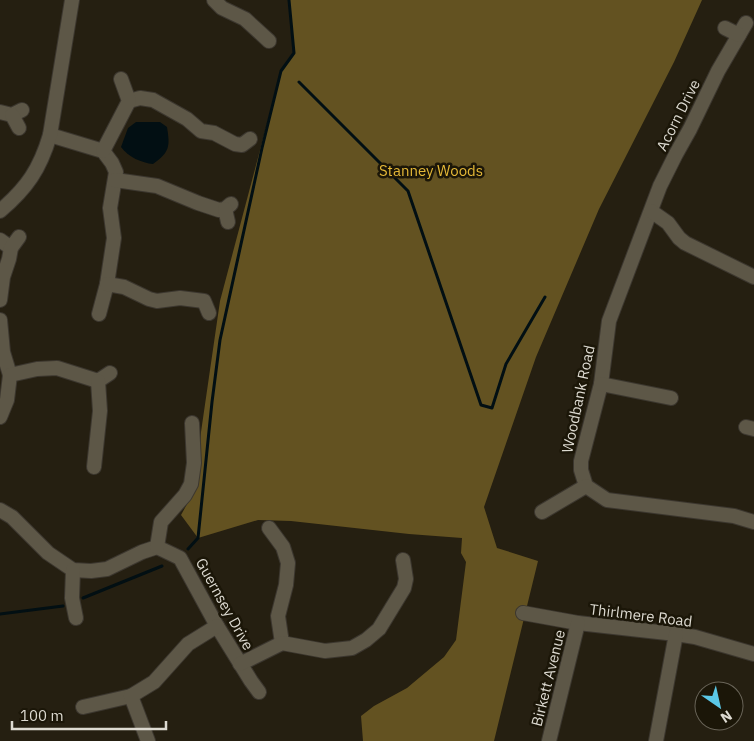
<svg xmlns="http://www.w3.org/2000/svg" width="754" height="741" font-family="'IBM Plex Sans',sans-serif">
  <rect width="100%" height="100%" fill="#251f11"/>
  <!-- forest -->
  <path fill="#635221" d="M289,0H702L674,62L599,209L536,357L484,507L497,548L538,561L494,741H363L361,716L374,706L407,688L444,657L456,640L466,562L461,553L462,538L409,534L291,521L258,520L198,538L181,515L197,486L201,432L220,301L281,71L294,53Z"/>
  <!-- water -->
  <path fill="#020f13" d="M136,122H160L167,127C170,146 170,152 153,164C142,163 128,157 121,147L128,128Z"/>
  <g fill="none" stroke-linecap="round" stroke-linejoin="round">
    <!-- stream -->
    <g stroke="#020f13" stroke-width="3">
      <path d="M299,82L408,191L481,405L492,408L506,364L545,297"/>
      <path d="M188,549L198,538L212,402L220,340L262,148L281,71L294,53L289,0"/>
      <path d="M83,598L162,566"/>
      <path d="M0,614L63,606"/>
    </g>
    <defs>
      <g id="minor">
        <path d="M214,0L222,8L245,19L269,41"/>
        <path d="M746,23L718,71L690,129L676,154L660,186L609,321L601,384L581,461V470L586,486L607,500L734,516L754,522"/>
        <path d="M725,28L739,35"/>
        <path d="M129,101L140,98L153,100L187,119L201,131L214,133L235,144L242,145L250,139"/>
        <path d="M0,112L12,115L22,110"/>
        <path d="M12,115L19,128"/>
        <path d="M50,135L103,151L112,163L116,172L110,208L114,238L107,284L99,314"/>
        <path d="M103,151L129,101L121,79"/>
        <path d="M115,180L157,186L198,203L219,210L225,209L231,204"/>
        <path d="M225,209L228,222"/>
        <path d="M0,211C27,188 40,169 50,135L72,0"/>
        <path d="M651,211L668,223L679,238L685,243L754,277"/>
        <path d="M0,240L11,248"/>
        <path d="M107,284L124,287L149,299L157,301L180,298L204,301L209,313"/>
        <path d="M0,300L3,277L9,259L11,248L19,237"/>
        <path d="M0,320L3,352L10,375"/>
        <path d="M601,384L671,398"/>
        <path d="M0,417L7,400L10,375L37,369L57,368L98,381L110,373"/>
        <path d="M746,427L754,429"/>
        <path d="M94,467L100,411L98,381"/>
        <path d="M0,510L12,517L48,553L73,570L91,571L107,569L142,552L157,547L180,558L217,626L251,681L259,692"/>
        <path d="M542,512L586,486"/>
        <path d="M269,528L283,547L288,563L286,585L278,616L282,643"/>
        <path d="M157,547L161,522L185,495L191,484L194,463L192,423"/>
        <path d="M73,570L72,598L76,618"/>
        <path d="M523,613L578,623L676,634L695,637L754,654"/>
        <path d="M240,664L282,643L325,651L352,648L366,640L379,629L404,588L406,579L403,560"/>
        <path d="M83,707L131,696"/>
        <path d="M148,741L131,696L154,682L188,644L217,626"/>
        <path d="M549,741L578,623"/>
        <path d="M656,741L676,634"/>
      </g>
    </defs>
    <!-- minor casing -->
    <use href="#minor" stroke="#3c372f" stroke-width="16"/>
    <!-- minor -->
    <use href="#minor" stroke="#5d5747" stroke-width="14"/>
  </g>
  <g text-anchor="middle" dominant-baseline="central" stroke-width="5" stroke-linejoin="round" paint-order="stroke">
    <!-- street labels -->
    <g font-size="15" fill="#dddad1" stroke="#1b1608">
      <text transform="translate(678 115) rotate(-63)">Acorn Drive</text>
      <text transform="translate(578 399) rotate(-78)">Woodbank Road</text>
      <text transform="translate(225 604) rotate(61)">Guernsey Drive</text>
      <text transform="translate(641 615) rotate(7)">Thirlmere Road</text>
      <text transform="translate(548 678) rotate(-76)">Birkett Avenue</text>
    </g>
    <!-- park labels -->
    <g font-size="15" fill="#e4b837" stroke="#1b1608">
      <text x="431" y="170">Stanney Woods</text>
    </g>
  </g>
  <!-- north arrow -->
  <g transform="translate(719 706) rotate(146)"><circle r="24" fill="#1b1608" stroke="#696458"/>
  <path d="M0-4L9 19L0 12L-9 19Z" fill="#5bc8e7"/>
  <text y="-8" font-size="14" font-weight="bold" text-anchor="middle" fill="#dddad1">N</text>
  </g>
  <!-- scale -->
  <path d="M12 721v8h154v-8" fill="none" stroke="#dddad1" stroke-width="2.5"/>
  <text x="20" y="721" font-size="15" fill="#dddad1" stroke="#1b1608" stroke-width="4" paint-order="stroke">100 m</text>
</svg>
